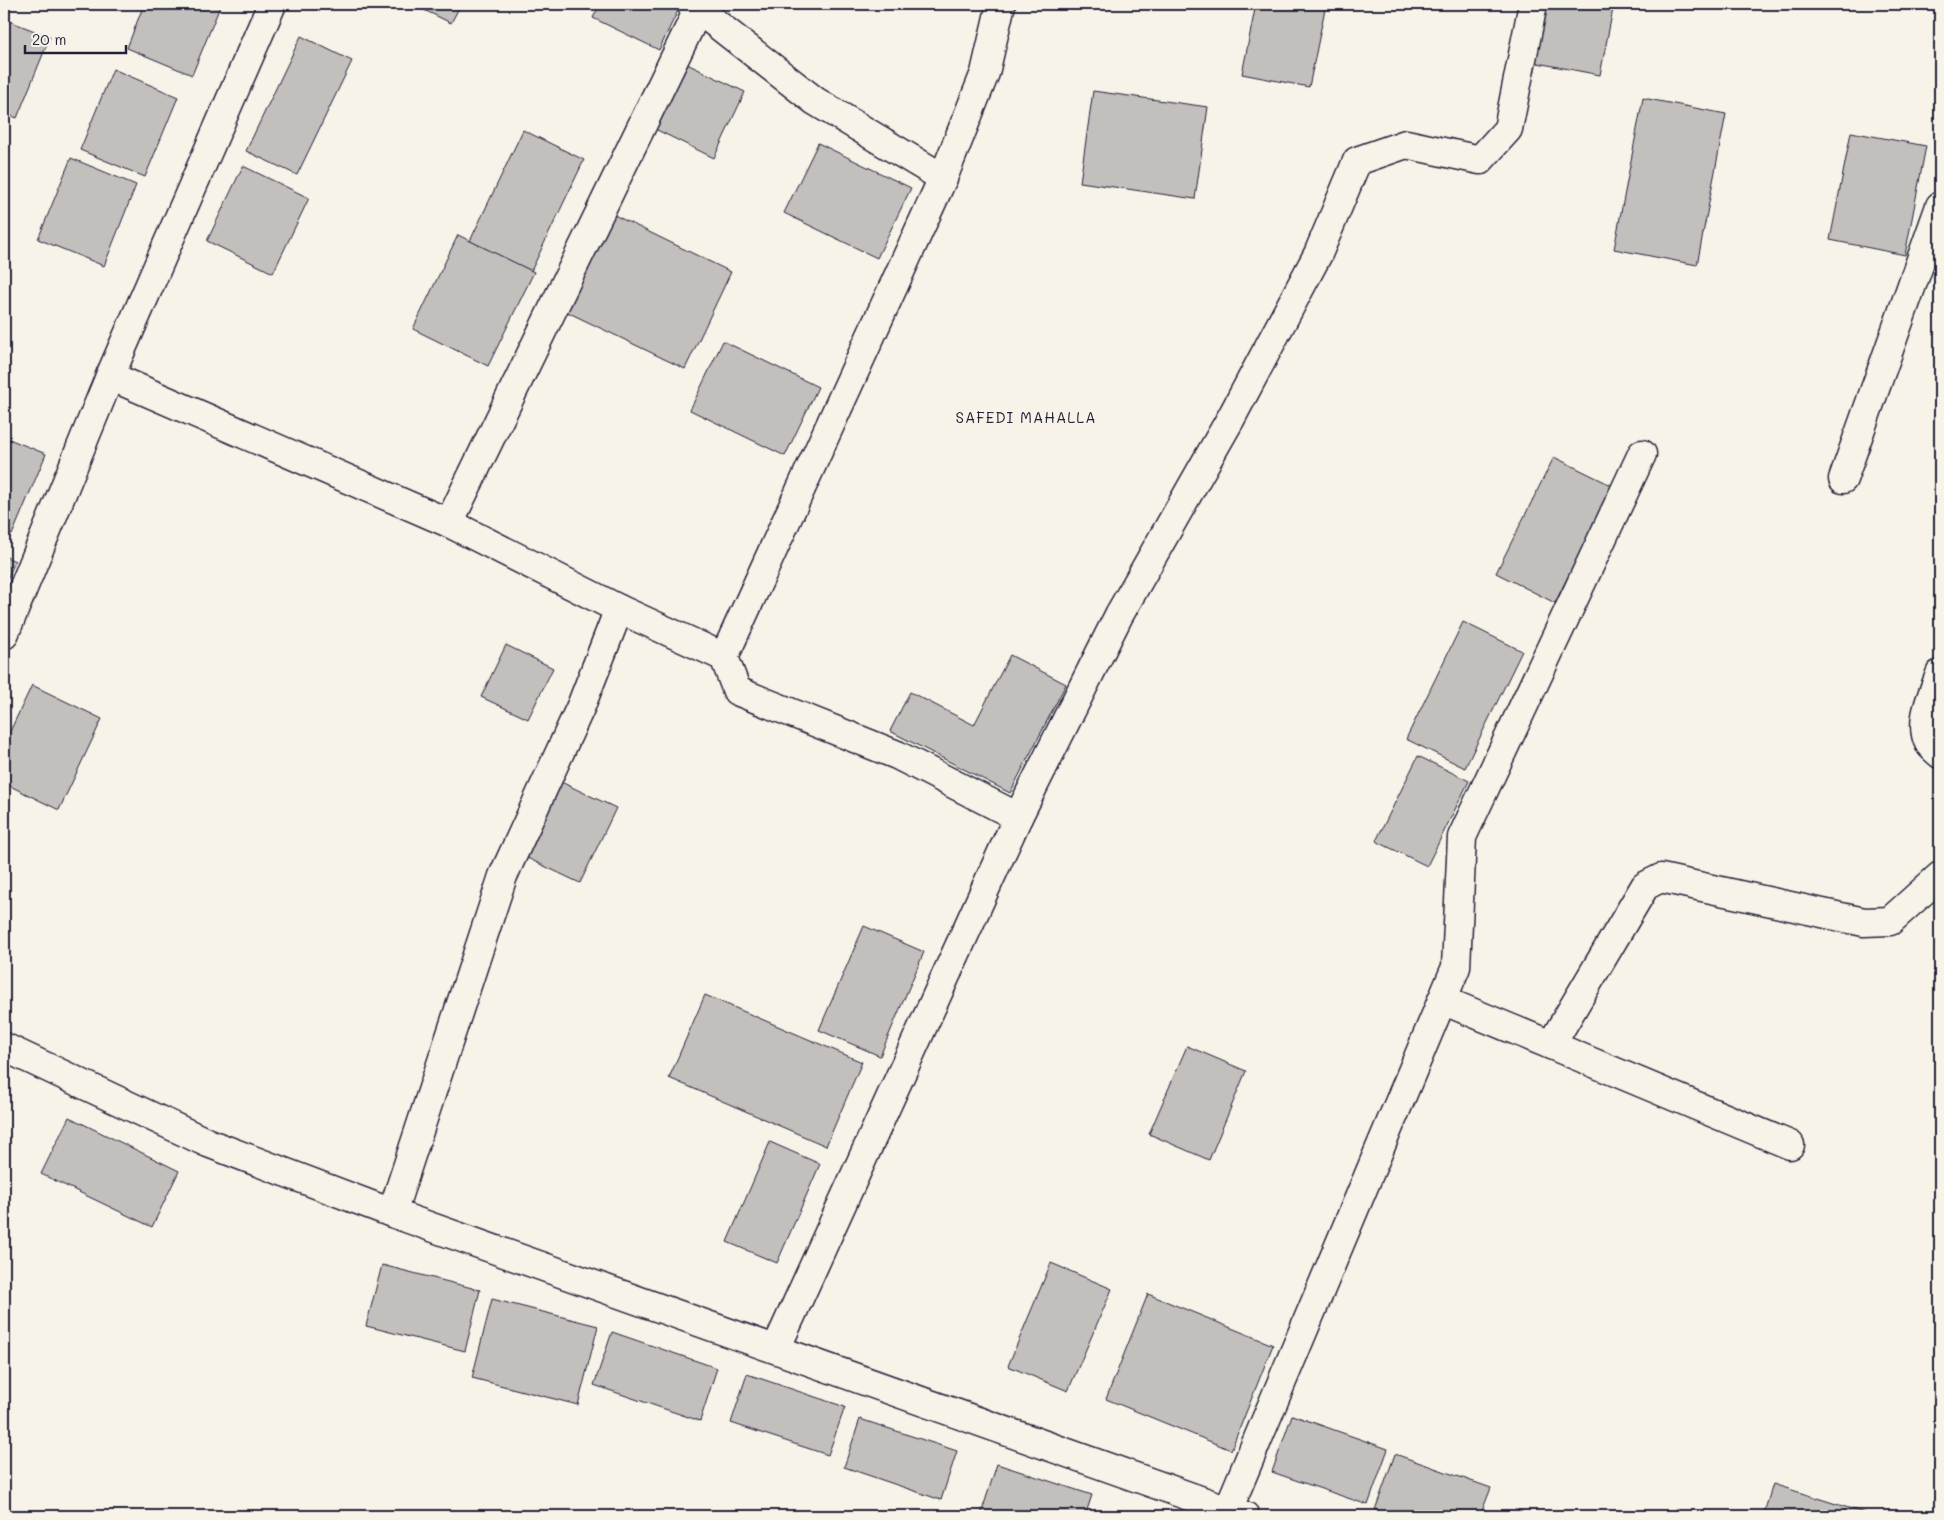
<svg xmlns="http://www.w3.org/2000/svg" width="1944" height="1520" font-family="Mali,sans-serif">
  <rect width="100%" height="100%" fill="#f7f3e8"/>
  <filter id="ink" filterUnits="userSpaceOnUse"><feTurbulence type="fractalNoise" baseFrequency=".02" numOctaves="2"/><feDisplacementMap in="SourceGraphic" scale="10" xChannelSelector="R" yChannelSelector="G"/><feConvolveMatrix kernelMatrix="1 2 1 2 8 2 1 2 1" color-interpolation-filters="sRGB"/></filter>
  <g filter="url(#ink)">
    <!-- building -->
    <g fill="#c2bfbd" stroke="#22223b">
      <path d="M144,4H221L192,75L127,48Z"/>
      <path d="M412,4H461L451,23Z"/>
      <path d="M600,4H681L659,50L593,18Z"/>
      <path d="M1256,4H1326L1309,87L1242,74Z"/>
      <path d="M1538,4H1614L1600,75L1527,61Z"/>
      <path d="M4,19L50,37L17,118L4,113Z"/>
      <path d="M301,36L352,61L297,175L246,151Z"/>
      <path d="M685,63L745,92L714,158L653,128Z"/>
      <path d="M113,69L178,97L145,177L80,150Z"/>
      <path d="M1093,91L1208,107L1195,199L1080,182Z"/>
      <path d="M1643,98L1726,114L1697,265L1614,249Z"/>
      <path d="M523,130L584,160L531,271L470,241Z"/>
      <path d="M1851,132L1926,146L1905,255L1830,240Z"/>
      <path d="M818,143L911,188L877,258L784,213Z"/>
      <path d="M71,158L136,185L104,266L38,239Z"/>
      <path d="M243,166L309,198L273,273L207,241Z"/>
      <path d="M608,212L731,272L685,369L561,309Z"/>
      <path d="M458,235L534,272L488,366L413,329Z"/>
      <path d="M723,341L818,387L785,456L690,410Z"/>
      <path d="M4,437L46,454L12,535L4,532Z"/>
      <path d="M1554,457L1613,486L1555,603L1496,573Z"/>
      <path d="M4,556L15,561L4,588Z"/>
      <path d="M1463,622L1522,651L1465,768L1406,739Z"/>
      <path d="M506,645L553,668L528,719L481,697Z"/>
      <path d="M1010,655L1066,684L1010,793L890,731L910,692L974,725Z"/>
      <path d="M32,685L102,719L59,810L4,783V744Z"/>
      <path d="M1418,756L1469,781L1427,866L1376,841Z"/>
      <path d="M559,781L616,808L580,883L523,856Z"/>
      <path d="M864,926L924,952L880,1056L819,1030Z"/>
      <path d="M705,995L862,1062L826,1146L669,1078Z"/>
      <path d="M1187,1046L1246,1071L1209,1160L1149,1134Z"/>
      <path d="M69,1117L179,1171L152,1227L41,1174Z"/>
      <path d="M770,1142L820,1164L777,1263L727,1242Z"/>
      <path d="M1051,1263L1112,1289L1068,1391L1008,1366Z"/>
      <path d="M382,1265L480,1290L465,1351L366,1326Z"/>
      <path d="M1148,1294L1273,1345L1231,1450L1106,1399Z"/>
      <path d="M492,1299L598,1326L578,1405L472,1378Z"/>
      <path d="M612,1332L717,1368L700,1421L594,1385Z"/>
      <path d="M747,1374L845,1407L828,1455L731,1423Z"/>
      <path d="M1292,1415L1388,1449L1368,1505L1272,1472Z"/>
      <path d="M860,1419L957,1451L941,1500L844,1467Z"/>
      <path d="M1395,1454L1491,1488L1480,1516H1392L1375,1510Z"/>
      <path d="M997,1464L1092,1495L1085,1516H989L981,1514Z"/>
      <path d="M1773,1484L1874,1516H1763Z"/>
    </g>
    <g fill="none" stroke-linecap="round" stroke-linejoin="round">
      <defs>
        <g id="minor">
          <path d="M691,4L815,101L943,178"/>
          <path d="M110,376L449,523L619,609L724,657L737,691L897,755L1018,817L776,1349"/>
          <path d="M1843,479L1940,206"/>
          <path d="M449,523L698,10"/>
          <path d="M4,635L110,376L272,4"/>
          <path d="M724,657L943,178L985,73L1001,4"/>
          <path d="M1940,674C1933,694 1918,722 1929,743C1931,747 1937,751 1940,754"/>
          <path d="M1018,817L1119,615L1231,418L1318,254L1357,161L1406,144L1480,160L1508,129L1533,4"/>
          <path d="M1442,1000L1551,1045L1645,886L1661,878L1864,922L1890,921L1940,876"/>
          <path d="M1551,1045L1790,1145"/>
          <path d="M4,1047L208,1143L392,1213L1228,1510"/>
          <path d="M392,1213L503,876L581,706L619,609"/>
          <path d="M1245,1516L1228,1510L1456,967L1462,837L1642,454"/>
        </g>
      </defs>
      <!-- minor casing -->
      <use href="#minor" stroke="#22223b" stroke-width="31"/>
      <!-- minor -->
      <use href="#minor" stroke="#f7f3e8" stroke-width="28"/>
    </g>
  </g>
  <g text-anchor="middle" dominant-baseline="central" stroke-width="4.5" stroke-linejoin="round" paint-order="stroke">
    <!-- neighbourhood labels -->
    <g font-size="15" letter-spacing="1" fill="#22223b" stroke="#f7f3e8">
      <text x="1026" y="417">SAFEDI MAHALLA</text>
    </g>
  </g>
  <!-- margin -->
  <rect width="1944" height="1520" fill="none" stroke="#f7f3e8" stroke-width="20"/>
  <rect x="10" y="10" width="1924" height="1500" fill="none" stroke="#22223b" stroke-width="2" filter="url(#ink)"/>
  <!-- scale -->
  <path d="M25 45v8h101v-8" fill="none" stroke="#22223b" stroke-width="2.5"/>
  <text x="32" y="45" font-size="15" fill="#22223b" stroke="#f7f3e8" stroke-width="4" paint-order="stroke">20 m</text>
</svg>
